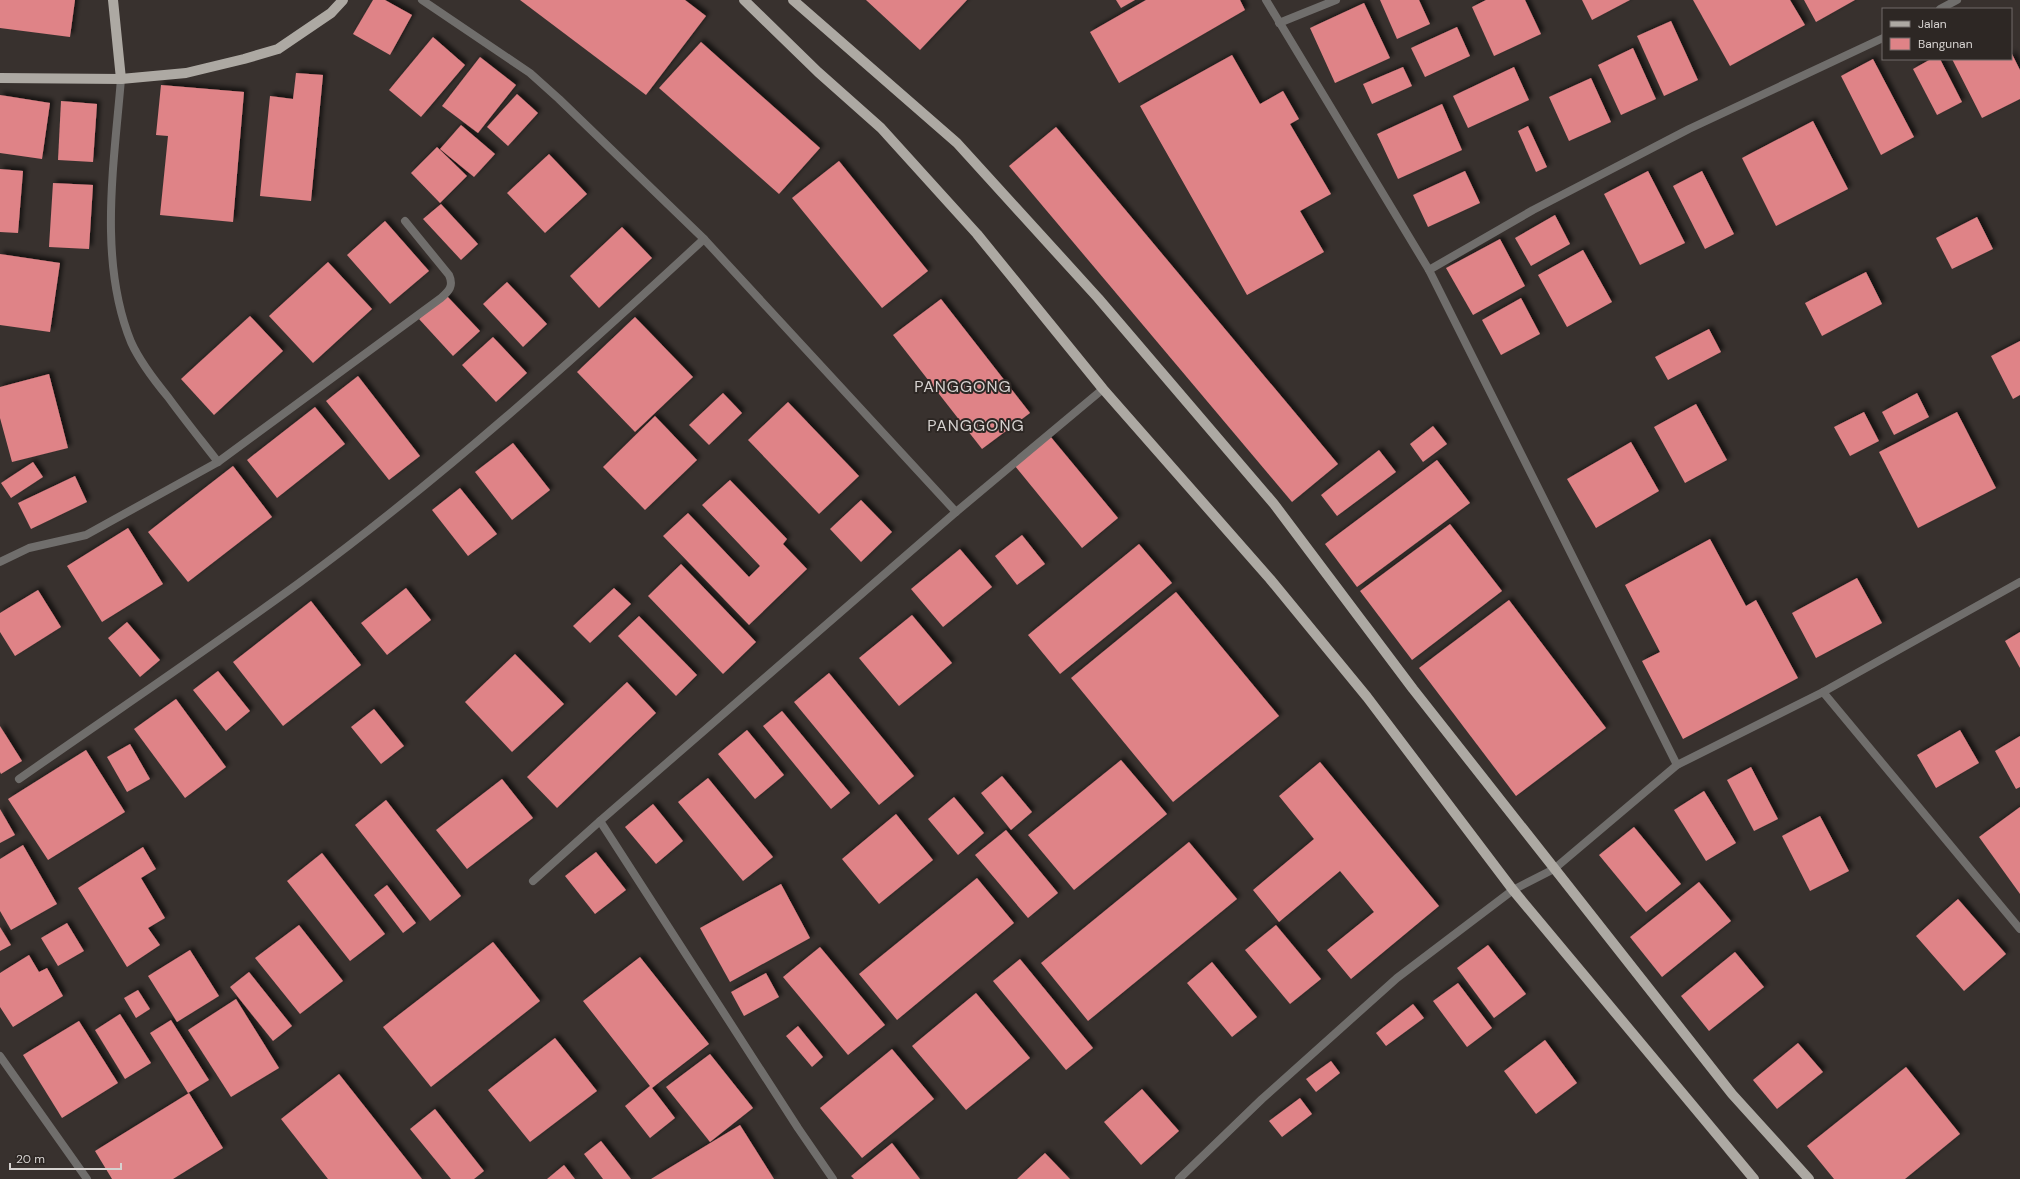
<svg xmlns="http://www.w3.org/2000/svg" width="2020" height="1179" font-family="'DM Sans',sans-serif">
  <defs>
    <filter id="shadow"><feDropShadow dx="3.5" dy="-3.5" stdDeviation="2" flood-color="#0009"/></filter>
  </defs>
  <rect width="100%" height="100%" fill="#38312e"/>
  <!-- building -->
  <g fill="#df8387" filter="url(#shadow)">
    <path d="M0,0H75L70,37L0,28Z"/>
    <path d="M373,0H385L412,15L390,55L353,34Z"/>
    <path d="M520,0H685L706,16L646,95Z"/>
    <path d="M866,0H967L920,50Z"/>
    <path d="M1116,0H1135L1121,8Z"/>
    <path d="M1146,0H1240L1245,10L1119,83L1090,32Z"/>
    <path d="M1380,0H1419L1430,24L1397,39Z"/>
    <path d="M1486,0H1525L1541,34L1494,56L1472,7Z"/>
    <path d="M1582,0H1630L1592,20Z"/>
    <path d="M1693,0H1790L1805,25L1730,66Z"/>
    <path d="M1804,0H1855L1816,22Z"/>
    <path d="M1364,3L1390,58L1335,83L1310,28Z"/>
    <path d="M1671,21L1698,80L1664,96L1637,36Z"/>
    <path d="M1457,27L1470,56L1425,77L1411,48Z"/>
    <path d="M433,37L465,65L421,117L389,90Z"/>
    <path d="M701,42L820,148L779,194L659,88Z"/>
    <path d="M1633,48L1656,99L1621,115L1598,65Z"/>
    <path d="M2011,52L2020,70V99L1982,118L1952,59H2011Z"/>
    <path d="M1232,55L1260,104L1283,91L1299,119L1290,124L1331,194L1300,211L1324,252L1247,295L1140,106Z"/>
    <path d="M480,57L516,85L478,133L442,106Z"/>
    <path d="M1873,59L1914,137L1881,155L1841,76Z"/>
    <path d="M1931,59H1940L1962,102L1937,115L1913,69Z"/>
    <path d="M1403,67L1412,86L1372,104L1363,84Z"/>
    <path d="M1514,67L1529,100L1468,128L1453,96Z"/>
    <path d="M296,73L323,75L311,201L260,196L270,96L293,99Z"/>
    <path d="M1591,78L1611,122L1569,141L1549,97Z"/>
    <path d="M161,85L244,92L233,222L160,215L168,136L156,135Z"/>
    <path d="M517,94L538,113L508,146L487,127Z"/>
    <path d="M0,95L50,103L42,159L0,153Z"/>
    <path d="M61,101L97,104L93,162L58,160Z"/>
    <path d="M1442,104L1462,150L1398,179L1377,134Z"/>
    <path d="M1813,121L1848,189L1776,226L1742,158Z"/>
    <path d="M461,125L495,154L474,177L440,149Z"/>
    <path d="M1528,126L1547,167L1536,172L1518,131Z"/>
    <path d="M1056,127L1338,464L1292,502L1009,166Z"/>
    <path d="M437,147L467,176L440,203L411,173Z"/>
    <path d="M549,154L587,194L545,233L507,193Z"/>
    <path d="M839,161L928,271L882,308L792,198Z"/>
    <path d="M0,169L23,171L18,233L0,232Z"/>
    <path d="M1465,171L1480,203L1428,227L1413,195Z"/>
    <path d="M1648,171L1685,243L1640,265L1604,194Z"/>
    <path d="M1702,171L1734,234L1705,249L1673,186Z"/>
    <path d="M53,183L93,185L89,249L49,247Z"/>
    <path d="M441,204L478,244L461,260L423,219Z"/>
    <path d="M1555,215L1570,244L1531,266L1515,238Z"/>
    <path d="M1977,217L1993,249L1952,269L1936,238Z"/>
    <path d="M385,221L429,271L390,304L347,255Z"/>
    <path d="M622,227L652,258L599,308L570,276Z"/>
    <path d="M1500,239L1525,286L1473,315L1446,268Z"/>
    <path d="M1583,250L1612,302L1567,327L1538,275Z"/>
    <path d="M0,254L60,263L50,332L0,325Z"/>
    <path d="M328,262L372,309L313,363L269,316Z"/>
    <path d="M1866,272L1882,304L1822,336L1805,303Z"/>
    <path d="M507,282L547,324L523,347L483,304Z"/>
    <path d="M446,295L480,331L453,356L419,319Z"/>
    <path d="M1521,298L1540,334L1501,355L1482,320Z"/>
    <path d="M941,299L1030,413L982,449L893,335Z"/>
    <path d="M250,316L283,351L214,415L181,379Z"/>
    <path d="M635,317L693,377L635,432L577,372Z"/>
    <path d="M1709,329L1721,352L1668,380L1655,357Z"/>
    <path d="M493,337L527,373L496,402L462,365Z"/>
    <path d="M2020,341V395L2013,399L1991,356Z"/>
    <path d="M49,374L68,448L12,462L0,418V387Z"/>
    <path d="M358,376L420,456L389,480L326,401Z"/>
    <path d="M723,393L742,413L709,445L689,425Z"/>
    <path d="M1917,393L1929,417L1894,435L1882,412Z"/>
    <path d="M788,402L859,476L819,514L748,440Z"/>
    <path d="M1696,404L1727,460L1685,483L1654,427Z"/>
    <path d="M315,407L345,444L277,498L247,460Z"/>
    <path d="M1864,412L1879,441L1850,456L1834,427Z"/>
    <path d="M1957,412L1996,488L1918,528L1879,452Z"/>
    <path d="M655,416L697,460L645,510L603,467Z"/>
    <path d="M1433,426L1447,444L1423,462L1410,444Z"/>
    <path d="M1050,436L1118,518L1082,548L1015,466Z"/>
    <path d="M1631,442L1659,491L1596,528L1567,479Z"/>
    <path d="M513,443L550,490L512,520L475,472Z"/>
    <path d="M1379,450L1396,472L1337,516L1321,495Z"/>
    <path d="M1437,460L1470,503L1357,587L1325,544Z"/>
    <path d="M33,462L43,477L11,498L1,483Z"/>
    <path d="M233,466L272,517L188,582L148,532Z"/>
    <path d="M75,476L87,502L31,529L18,503Z"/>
    <path d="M730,480L787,539L783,544L807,569L749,625L663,536L688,513L749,577L760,566L702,505Z"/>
    <path d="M460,488L497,534L468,556L432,510Z"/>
    <path d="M861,500L892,532L861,562L830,529Z"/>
    <path d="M1450,524L1502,591L1412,660L1360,591Z"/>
    <path d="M128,528L163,584L102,622L67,566Z"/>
    <path d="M1022,535L1045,564L1017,585L995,556Z"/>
    <path d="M1710,539L1746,606L1756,600L1798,678L1683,739L1642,661L1660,652L1625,585Z"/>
    <path d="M1139,544L1172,583L1060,674L1028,635Z"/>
    <path d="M960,549L992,587L943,627L911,589Z"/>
    <path d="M681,564L756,642L723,674L648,596Z"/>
    <path d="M1857,578L1882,623L1816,658L1792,613Z"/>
    <path d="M406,588L431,620L387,655L361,623Z"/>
    <path d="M614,588L631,604L590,643L573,626Z"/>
    <path d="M38,590L61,627L15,656L0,632V613Z"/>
    <path d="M1176,592L1279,716L1173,802L1071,678Z"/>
    <path d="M1509,600L1606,728L1516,796L1419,668Z"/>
    <path d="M311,601L361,665L283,726L233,662Z"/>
    <path d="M912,615L952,663L899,706L859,658Z"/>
    <path d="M639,616L697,675L676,696L618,636Z"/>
    <path d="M127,622L160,660L140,677L108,638Z"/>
    <path d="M2020,632V668L2005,641Z"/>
    <path d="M515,654L564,704L512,752L465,702Z"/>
    <path d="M218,671L250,711L226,731L193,690Z"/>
    <path d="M829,673L914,776L879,805L794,702Z"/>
    <path d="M627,682L656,713L557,808L527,777Z"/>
    <path d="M176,699L226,767L185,798L134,729Z"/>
    <path d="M374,709L404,746L381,764L351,727Z"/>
    <path d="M782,711L850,793L831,809L763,726Z"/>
    <path d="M0,726L22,761L1,774L0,772Z"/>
    <path d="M747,730L784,775L755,799L718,754Z"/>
    <path d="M1960,730L1979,763L1936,788L1917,755Z"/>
    <path d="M2020,736V787L2016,789L1995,751Z"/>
    <path d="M130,744L150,779L127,792L107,757Z"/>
    <path d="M86,750L125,812L48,860L8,799Z"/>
    <path d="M1121,760L1167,814L1074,890L1028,835Z"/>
    <path d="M1320,762L1439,906L1351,979L1327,950L1374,912L1340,871L1279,922L1253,890L1314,839L1279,796Z"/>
    <path d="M1751,767L1778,819L1754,831L1727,780Z"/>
    <path d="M1002,776L1032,812L1011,830L981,793Z"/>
    <path d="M708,778L773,857L743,881L678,802Z"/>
    <path d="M502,779L533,818L467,869L436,830Z"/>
    <path d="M1704,791L1736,843L1706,861L1674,810Z"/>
    <path d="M954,797L984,833L958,855L928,819Z"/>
    <path d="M386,800L461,896L430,921L355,825Z"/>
    <path d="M653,804L683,841L656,864L625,827Z"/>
    <path d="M2020,807V894L1979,837Z"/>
    <path d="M0,809L15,835L0,843Z"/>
    <path d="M896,814L933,860L879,904L842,859Z"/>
    <path d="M1820,816L1849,871L1810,891L1782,836Z"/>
    <path d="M1634,827L1681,884L1646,912L1599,855Z"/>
    <path d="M1006,830L1058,893L1028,918L975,855Z"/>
    <path d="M1189,842L1237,899L1088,1021L1041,963Z"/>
    <path d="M23,845L57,904L11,930L0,911V859Z"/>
    <path d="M143,847L156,869L141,878L165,918L148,928L160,945L127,967L78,888Z"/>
    <path d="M596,852L626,890L595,914L565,876Z"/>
    <path d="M322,853L385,934L350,961L287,881Z"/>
    <path d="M977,878L1014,923L897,1020L859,974Z"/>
    <path d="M1699,882L1731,921L1662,977L1630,937Z"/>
    <path d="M781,884L810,938L730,982L700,928Z"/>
    <path d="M387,885L416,923L403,933L374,895Z"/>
    <path d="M1958,899L2006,954L1964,991L1916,936Z"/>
    <path d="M67,923L84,951L58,966L41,938Z"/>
    <path d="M299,925L343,981L300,1014L255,958Z"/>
    <path d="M1276,925L1321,979L1290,1004L1245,950Z"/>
    <path d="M0,927L11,945L0,951Z"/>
    <path d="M493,942L540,1001L431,1087L383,1027Z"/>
    <path d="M1488,945L1526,994L1494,1018L1457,968Z"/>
    <path d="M820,947L885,1025L848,1055L783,977Z"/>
    <path d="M190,950L219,996L177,1022L148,976Z"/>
    <path d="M1735,952L1764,987L1709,1031L1681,996Z"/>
    <path d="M29,955L39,972L47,968L63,996L13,1027L0,1007V973Z"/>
    <path d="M640,957L709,1044L652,1088L675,1118L650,1138L625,1106L650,1086L583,1001Z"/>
    <path d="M1020,959L1093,1048L1066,1070L993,981Z"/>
    <path d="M1212,962L1257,1017L1232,1037L1187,983Z"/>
    <path d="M249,972L292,1026L273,1041L230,987Z"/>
    <path d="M766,973L779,997L744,1016L731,992Z"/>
    <path d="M1458,983L1492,1028L1467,1047L1433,1001Z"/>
    <path d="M138,990L150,1009L136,1018L124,998Z"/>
    <path d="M976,993L1030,1058L966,1110L912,1046Z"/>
    <path d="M236,999L279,1068L231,1097L188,1030Z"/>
    <path d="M1413,1004L1424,1018L1386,1046L1376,1033Z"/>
    <path d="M120,1014L151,1063L125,1079L95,1030Z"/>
    <path d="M171,1020L209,1080L188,1093L150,1033Z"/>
    <path d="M79,1021L118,1083L62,1118L23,1055Z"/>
    <path d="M798,1026L823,1057L812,1067L786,1036Z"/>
    <path d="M555,1038L597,1091L530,1142L488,1090Z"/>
    <path d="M1545,1040L1577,1083L1536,1114L1504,1071Z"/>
    <path d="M1798,1043L1823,1072L1777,1109L1753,1080Z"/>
    <path d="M892,1049L934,1099L862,1158L820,1108Z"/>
    <path d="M710,1054L753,1108L710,1142L666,1087Z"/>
    <path d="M1331,1061L1340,1073L1316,1092L1306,1079Z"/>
    <path d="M1906,1067L1960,1134L1905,1179H1834L1807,1146Z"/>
    <path d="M339,1074L422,1179H328L281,1119Z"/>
    <path d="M1142,1089L1179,1131L1141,1165L1104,1122Z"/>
    <path d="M189,1093L223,1148L173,1179H112L95,1151Z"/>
    <path d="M1300,1098L1312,1114L1282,1137L1269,1121Z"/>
    <path d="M435,1109L484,1171L474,1179H451L410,1129Z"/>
    <path d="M740,1125L774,1179H651Z"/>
    <path d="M601,1141L631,1179H603L584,1154Z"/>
    <path d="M892,1143L920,1179H854L851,1176Z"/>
    <path d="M1045,1153L1070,1179H1017Z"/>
    <path d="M564,1165L575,1179H547Z"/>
  </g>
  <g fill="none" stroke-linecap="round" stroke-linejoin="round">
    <!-- minor -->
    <g stroke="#706e6c" stroke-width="8">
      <path d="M422,0L530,73L559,99L704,239L956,512"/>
      <path d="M1266,0L1429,270L1677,765"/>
      <path d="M1940,9L1957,0"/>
      <path d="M1279,23L1336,0"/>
      <path d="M121,79C114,164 98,261 131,342C140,362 154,380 168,397C184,419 201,440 218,462"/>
      <path d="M1429,270L1533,210L1689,129L1883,38"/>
      <path d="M0,562L29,548L86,535L218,462L441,298C449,291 454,286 449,275L405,221"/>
      <path d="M1823,692L2020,929"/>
      <path d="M19,779C112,714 207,650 299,583C442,478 574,359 704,239"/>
      <path d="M600,821L798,1128L833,1179"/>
      <path d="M533,881L600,821L956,512L1103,389"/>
      <path d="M0,1056L87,1179"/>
      <path d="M1179,1179L1262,1099L1397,978L1513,890L1554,869L1677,765L1823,692L2020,582"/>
    </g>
    <!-- primary -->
    <g stroke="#ada9a3" stroke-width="10">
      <path d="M113,0L121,79"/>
      <path d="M744,0L818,72L881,128L977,234L1103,389L1270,579L1367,697L1513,890L1754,1179"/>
      <path d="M793,0L957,143L1098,298L1274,504L1413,689L1732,1094L1809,1179"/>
      <path d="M0,78L121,79L186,73L244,59L278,49L331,13L343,0"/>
    </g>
  </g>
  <g text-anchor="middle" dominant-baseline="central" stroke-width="4" stroke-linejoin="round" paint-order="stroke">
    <!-- quarter labels -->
    <g font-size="16" letter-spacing="1" fill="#d6d2d0" stroke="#2d2724">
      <text x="963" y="386">PANGGONG</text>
      <text x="976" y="425">PANGGONG</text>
    </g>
  </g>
  <!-- legend -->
  <rect x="1882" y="8" width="130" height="52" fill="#2d2724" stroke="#716b69"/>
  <rect x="1890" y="21" width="20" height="6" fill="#ada9a3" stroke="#716b69"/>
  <text x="1918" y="28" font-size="12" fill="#d6d2d0">Jalan</text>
  <rect x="1890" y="38" width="20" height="12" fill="#df8387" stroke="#716b69"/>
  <text x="1918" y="48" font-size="12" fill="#d6d2d0">Bangunan</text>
  <!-- scale -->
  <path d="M10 1163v6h111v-6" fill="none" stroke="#d6d2d0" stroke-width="2"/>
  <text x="16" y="1163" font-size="12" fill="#d6d2d0" stroke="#2d2724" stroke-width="3" paint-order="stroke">20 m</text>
</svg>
